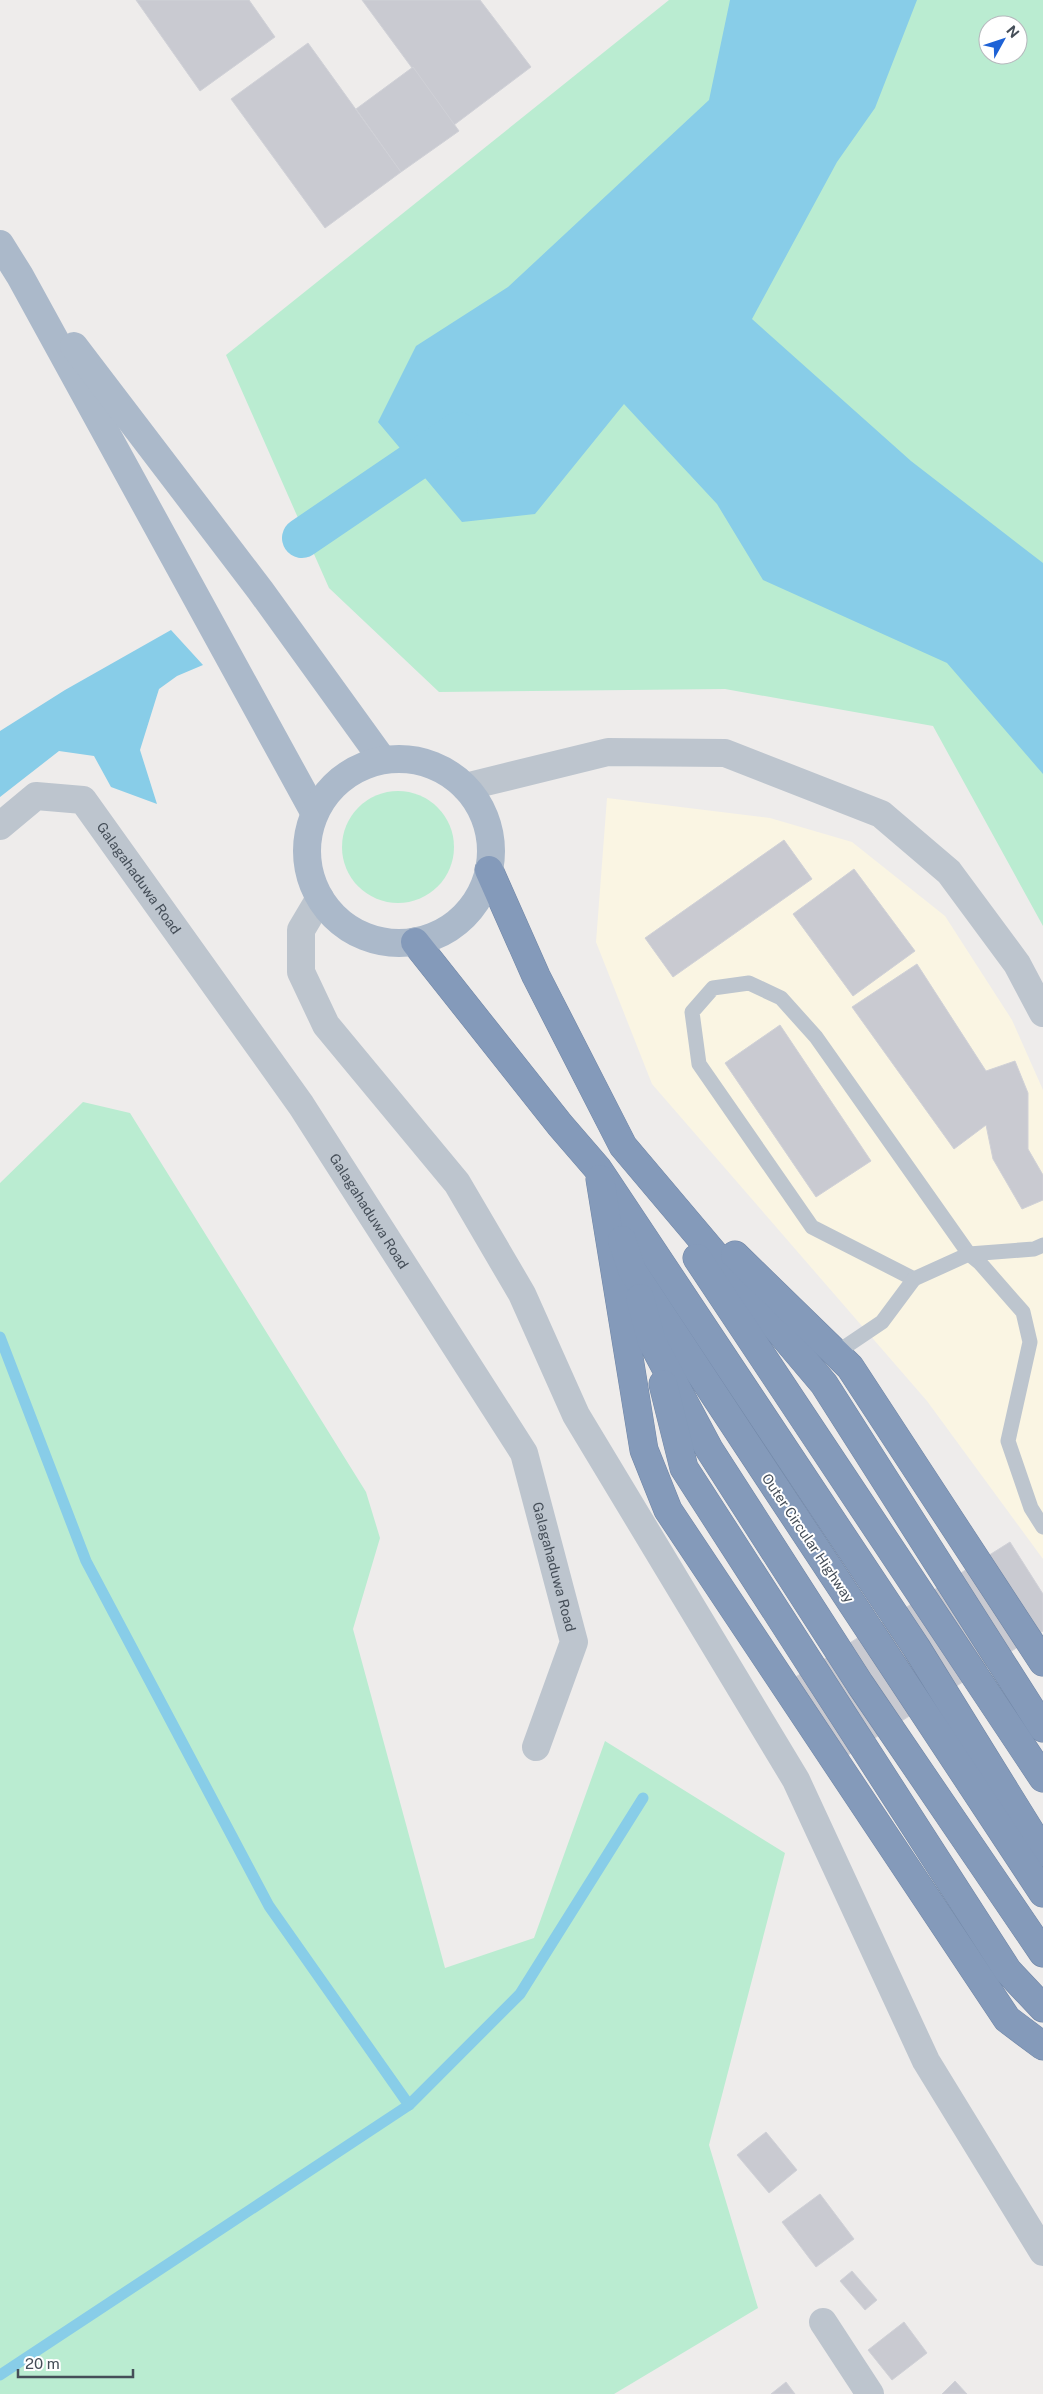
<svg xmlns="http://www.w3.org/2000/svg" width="1043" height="2394" font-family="'Public Sans',sans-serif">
  <rect width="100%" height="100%" fill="#eeeceb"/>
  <!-- commercial -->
  <path fill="#faf5e3" d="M607,798L770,818L852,842L945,916L1012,1020L1043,1090V1559L927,1401L652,1084L596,942Z"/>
  <!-- green -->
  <g fill="#baecd1" fill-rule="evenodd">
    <path d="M669,0H1043V926L933,726L725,689L439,692L329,588L226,355ZM988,25H1018V55H988Z"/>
    <circle cx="398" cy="847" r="56"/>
    <path d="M83,1102L130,1113L366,1492L380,1538L353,1629L445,1968L534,1938L605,1741L785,1853L709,2145L758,2308L614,2394H0V1183Z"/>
  </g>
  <!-- water -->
  <g fill="#88cde8">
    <path d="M730,0H917L875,108L837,162L752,319L911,461L1043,563V774L947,663L763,580L717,504L624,404L535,514L462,522L378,422L416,346L508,287L709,100Z"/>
    <path d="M171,630L203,665L177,676L159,689L140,750L157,804L111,787L94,756L59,751L0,797V731L65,690Z"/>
  </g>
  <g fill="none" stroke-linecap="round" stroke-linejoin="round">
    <!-- stream -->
    <g stroke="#88cde8" stroke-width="11">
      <path d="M0,1337L86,1561L269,1906L409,2105"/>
      <path d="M0,2375L409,2105L520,1994L643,1798"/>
    </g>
    <!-- canal -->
    <path stroke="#88cde8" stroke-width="40" d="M302,538L458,432"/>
  </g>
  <!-- building -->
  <g fill="#c9cad1" stroke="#d0d1d7">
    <path d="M136,0H249L275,37L200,91Z"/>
    <path d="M362,0H480L531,67L454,125Z"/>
    <path d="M308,43L401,172L325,228L231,99Z"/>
    <path d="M413,67L459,131L401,172L356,109Z"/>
    <path d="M784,840L812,879L673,977L645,938Z"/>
    <path d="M854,869L915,951L853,996L793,914Z"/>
    <path d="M917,964L986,1071L1015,1061L1028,1093V1149L1043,1175V1200L1022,1209L993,1159L986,1125L954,1149L852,1007Z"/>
    <path d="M780,1025L871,1161L816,1197L725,1063Z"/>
    <path d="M1010,1542L1043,1594V1631L826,1769L775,1690Z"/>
    <path d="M766,2132L797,2170L769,2193L737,2155Z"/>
    <path d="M820,2194L854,2239L816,2267L782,2222Z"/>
    <path d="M852,2271L877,2300L865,2310L840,2281Z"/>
    <path d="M904,2322L927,2353L892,2380L868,2350Z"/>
    <path d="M955,2381L967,2394H942Z"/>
    <path d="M786,2382L795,2394H771Z"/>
  </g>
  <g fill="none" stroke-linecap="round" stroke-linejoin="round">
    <defs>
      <g id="motorway">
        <path d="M489,870L536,976L623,1146L824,1384L1043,1728"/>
        <path d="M415,942L560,1125L598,1169L916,1647L1043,1852"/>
        <path d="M600,1179L644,1450L668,1510L1007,2019L1043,2046"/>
        <path d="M622,1240L632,1270L1043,1893"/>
        <path d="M735,1255L850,1367L1043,1662"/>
        <path d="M697,1258L1043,1778"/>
        <path d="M640,1298L652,1342L709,1449L860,1684L1043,1953"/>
        <path d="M663,1384L684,1468L1008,1971L1043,2008"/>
      </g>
    </defs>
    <!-- motorway casing -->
    <use href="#motorway" stroke="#6f85a5" stroke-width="29"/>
    <!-- service -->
    <g stroke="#bdc5ce" stroke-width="15">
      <path d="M914,1279L812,1227L699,1064L692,1012L713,988L749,983L781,998L816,1037L969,1254L980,1263L1023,1312L1030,1342L1008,1441L1031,1508L1043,1527"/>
      <path d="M836,1353L882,1322L914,1279L969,1254L1034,1249L1043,1245"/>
    </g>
    <!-- minor -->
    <g stroke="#bdc5ce" stroke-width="28">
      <path id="s1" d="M0,826L36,796L83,800L301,1105L524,1453L574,1642L536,1747"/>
      <path d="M823,2322L870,2394"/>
    </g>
    <!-- tertiary -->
    <g stroke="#bdc5ce" stroke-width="28">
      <path d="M465,787L608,752L725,753L881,814L949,872L1017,964L1043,1013"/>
      <path d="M320,898L301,930V972L326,1025L457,1183L522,1294L576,1415L796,1780L926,2061L1043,2252"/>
    </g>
    <!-- primary -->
    <g stroke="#abb9ca" stroke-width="28">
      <path d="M0,244L20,276L314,812"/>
      <path d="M74,346L260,590L382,759"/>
      <circle cx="399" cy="851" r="92"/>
    </g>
    <!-- motorway -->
    <use href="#motorway" stroke="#849aba" stroke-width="28"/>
  </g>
  <g text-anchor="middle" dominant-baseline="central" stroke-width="4" stroke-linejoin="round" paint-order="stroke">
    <!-- street labels -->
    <g font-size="14" fill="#454e58" stroke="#fff">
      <text stroke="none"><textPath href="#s1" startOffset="190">Galagahaduwa Road</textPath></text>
      <text stroke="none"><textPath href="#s1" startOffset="595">Galagahaduwa Road</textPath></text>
      <text transform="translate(808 1538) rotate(56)">Outer Circular Highway</text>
      <text stroke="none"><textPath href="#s1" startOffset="1000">Galagahaduwa Road</textPath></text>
    </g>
  </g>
  <!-- north arrow -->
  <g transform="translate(1003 40) rotate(50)"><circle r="24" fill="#ffffff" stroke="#b5b8bc"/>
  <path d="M0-4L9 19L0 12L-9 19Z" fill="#1e62d6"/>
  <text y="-8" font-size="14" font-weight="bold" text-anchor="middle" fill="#454e58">N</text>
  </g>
  <!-- scale -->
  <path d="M18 2369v8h115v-8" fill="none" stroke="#454e58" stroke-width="2.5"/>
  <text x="25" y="2369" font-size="15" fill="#454e58" stroke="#ffffff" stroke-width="4" paint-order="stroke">20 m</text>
</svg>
